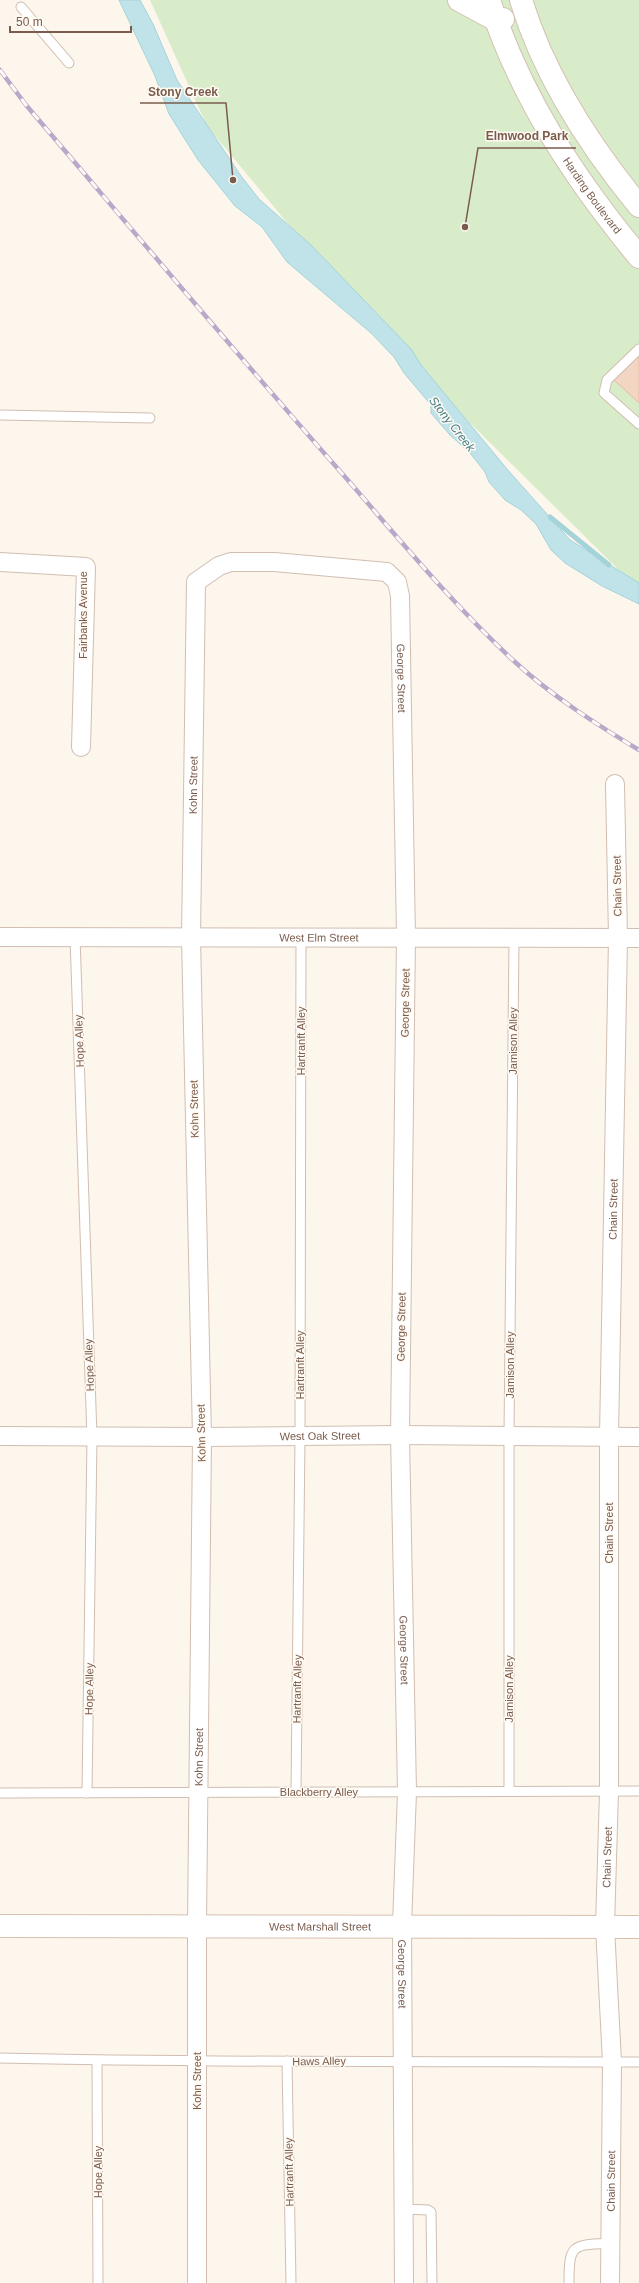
<svg xmlns="http://www.w3.org/2000/svg" width="639" height="2283" font-family="Helvetica,sans-serif">
  <rect width="100%" height="100%" fill="#fdf6ec"/>
  <!-- green -->
  <path fill="#d8ecc9" d="M150,0H639V590L374,328L207,126Z"/>
  <!-- water -->
  <path fill="#bfe3e8" stroke="#a5d3da" d="M119,0H140L153,24L177,80L241,176L259,199L311,245L411,349L421,365L507,469L570,540L639,583V604L602,586L565,563L551,550L536,524L521,510L505,500L489,482L485,472L470,453L450,435L431,413V405L404,373L394,357L371,333L287,262L262,227L235,206L198,160L169,114L155,76Z"/>
  <g fill="none" stroke-linecap="round" stroke-linejoin="round">
    <!-- stream -->
    <path stroke="#a5d3da" stroke-width="5" d="M550,517L609,565"/>
  </g>
  <!-- building -->
  <path fill="#f3d5c3" stroke="#e6bba3" d="M639,354V403L614,380Z"/>
  <g fill="none" stroke-linecap="round" stroke-linejoin="round">
    <defs>
      <g id="lane">
        <path d="M21,7L69,63"/>
        <path d="M639,349L607,380L604,393L639,424"/>
        <path d="M0,415L150,418"/>
        <path d="M75,937L92,1437L87,1793"/>
        <path d="M509,1791V1436L514,938"/>
        <path d="M296,1792L300,1437L301,937"/>
        <path d="M0,1793L639,1791"/>
        <path d="M0,2058C213,2063 426,2061 639,2062"/>
        <path d="M97,2061L98,2283"/>
        <path d="M287,2061L291,2283"/>
        <path d="M403,2209L428,2210L431,2212L432,2283"/>
        <path d="M569,2283C569,2244 572,2245 610,2243"/>
      </g>
      <g id="street">
        <path d="M0,562L86,567L81,747"/>
        <path id="s1" d="M0,937L639,938"/>
        <path id="s2" d="M0,1436L202,1437L400,1435L639,1437"/>
        <path id="s3" d="M197,2283V1926L202,1437L191,937L196,582L219,566L231,562H274L387,572L397,582L400,596L406,937L400,1435L407,1792L402,1925L404,2283"/>
        <path id="s4" d="M610,2283L612,2062L605,1927L609,1791V1437L618,938L615,784"/>
      </g>
      <g id="secondary">
        <path d="M459,0L496,20L503,19"/>
        <path id="s5" d="M489,0C521,98 574,178 639,257"/>
        <path d="M521,0C544,76 589,145 639,206"/>
        <path id="s6" d="M0,1926L639,1927"/>
      </g>
    </defs>
    <!-- lane casing -->
    <use href="#lane" stroke="#d1beb0" stroke-width="11"/>
    <!-- street casing -->
    <use href="#street" stroke="#d1beb0" stroke-width="20"/>
    <!-- secondary casing -->
    <use href="#secondary" stroke="#d6c0b0" stroke-width="24"/>
    <!-- lane -->
    <use href="#lane" stroke="#fff" stroke-width="9"/>
    <!-- street -->
    <use href="#street" stroke="#fff" stroke-width="18"/>
    <!-- secondary -->
    <use href="#secondary" stroke="#fff" stroke-width="22"/>
    <defs>
      <path id="rail" d="M0,70L26,105C130,227 233,350 339,470C396,535 451,603 515,662C552,696 596,724 639,750"/>
    </defs>
    <!-- rail casing -->
    <use href="#rail" stroke="#b9a8c9" stroke-width="4.5"/>
    <!-- rail -->
    <use href="#rail" stroke="#fffaf3" stroke-width="3" stroke-dasharray="9" stroke-linecap="butt"/>
  </g>
  <g text-anchor="middle" dominant-baseline="central" stroke-width="3" stroke-linejoin="round" paint-order="stroke">
    <!-- street labels -->
    <g font-size="11" fill="#7a5c4d" stroke="#fffaf3">
      <text stroke="none"><textPath href="#s5" startOffset="222">Harding Boulevard</textPath></text>
      <text transform="translate(83 615) rotate(-90)">Fairbanks Avenue</text>
      <text stroke="none"><textPath href="#s3" startOffset="2009">George Street</textPath></text>
      <text stroke="none"><textPath href="#s3" startOffset="1498">Kohn Street</textPath></text>
      <text transform="translate(617 886) rotate(-91)">Chain Street</text>
      <text stroke="none"><textPath href="#s1" startOffset="319">West Elm Street</textPath></text>
      <text transform="translate(405 1003) rotate(-89)">George Street</text>
      <text transform="translate(79 1041) rotate(-92)">Hope Alley</text>
      <text transform="translate(301 1041) rotate(-90)">Hartranft Alley</text>
      <text transform="translate(513 1041) rotate(-90)">Jamison Alley</text>
      <text transform="translate(194 1109) rotate(-91)">Kohn Street</text>
      <text stroke="none"><textPath href="#s4" startOffset="1074">Chain Street</textPath></text>
      <text transform="translate(401 1327) rotate(-89)">George Street</text>
      <text transform="translate(89 1365) rotate(-92)">Hope Alley</text>
      <text transform="translate(300 1365) rotate(-90)">Hartranft Alley</text>
      <text transform="translate(510 1365) rotate(-90)">Jamison Alley</text>
      <text transform="translate(201 1433) rotate(-91)">Kohn Street</text>
      <text stroke="none"><textPath href="#s2" startOffset="320">West Oak Street</textPath></text>
      <text transform="translate(609 1533) rotate(-90)">Chain Street</text>
      <text stroke="none"><textPath href="#s3" startOffset="2981">George Street</textPath></text>
      <text transform="translate(89 1689) rotate(-89)">Hope Alley</text>
      <text transform="translate(297 1689) rotate(-89)">Hartranft Alley</text>
      <text transform="translate(509 1689) rotate(-90)">Jamison Alley</text>
      <text stroke="none"><textPath href="#s3" startOffset="526">Kohn Street</textPath></text>
      <text x="319" y="1792">Blackberry Alley</text>
      <text stroke="none"><textPath href="#s4" startOffset="426">Chain Street</textPath></text>
      <text stroke="none"><textPath href="#s6" startOffset="320">West Marshall Street</textPath></text>
      <text stroke="none"><textPath href="#s3" startOffset="3305">George Street</textPath></text>
      <text transform="translate(319 2061) rotate(-1)">Haws Alley</text>
      <text transform="translate(197 2081) rotate(-90)">Kohn Street</text>
      <text transform="translate(98 2172) rotate(-90)">Hope Alley</text>
      <text transform="translate(289 2172) rotate(-91)">Hartranft Alley</text>
      <text stroke="none"><textPath href="#s4" startOffset="102">Chain Street</textPath></text>
    </g>
    <!-- water labels -->
    <g font-size="12" font-style="italic" fill="#437c86" stroke="#fffaf3">
      <text transform="translate(452 424) rotate(52)">Stony Creek</text>
    </g>
  </g>
  <!-- callouts -->
  <path fill="none" stroke="#7a5c4d" stroke-width="1.5" d="M233 180L226 103H140M465 227L478 148H576"/>
  <g fill="#7a5c4d" stroke="#fffaf3" stroke-width="1.5">
    <circle cx="233" cy="180" r="4"/>
    <circle cx="465" cy="227" r="4"/>
  </g>
  <g font-size="12" text-anchor="middle" font-weight="bold" fill="#7a5c4d" stroke="#fffaf3" stroke-width="3" stroke-linejoin="round" paint-order="stroke">
    <text x="183" y="96">Stony Creek</text>
    <text x="527" y="140">Elmwood Park</text>
  </g>
  <!-- scale -->
  <path d="M10 26v6h121v-6" fill="none" stroke="#7a5c4d" stroke-width="2"/>
  <text x="16" y="26" font-size="12" fill="#7a5c4d" stroke="#fffaf3" stroke-width="3" paint-order="stroke">50 m</text>
</svg>
